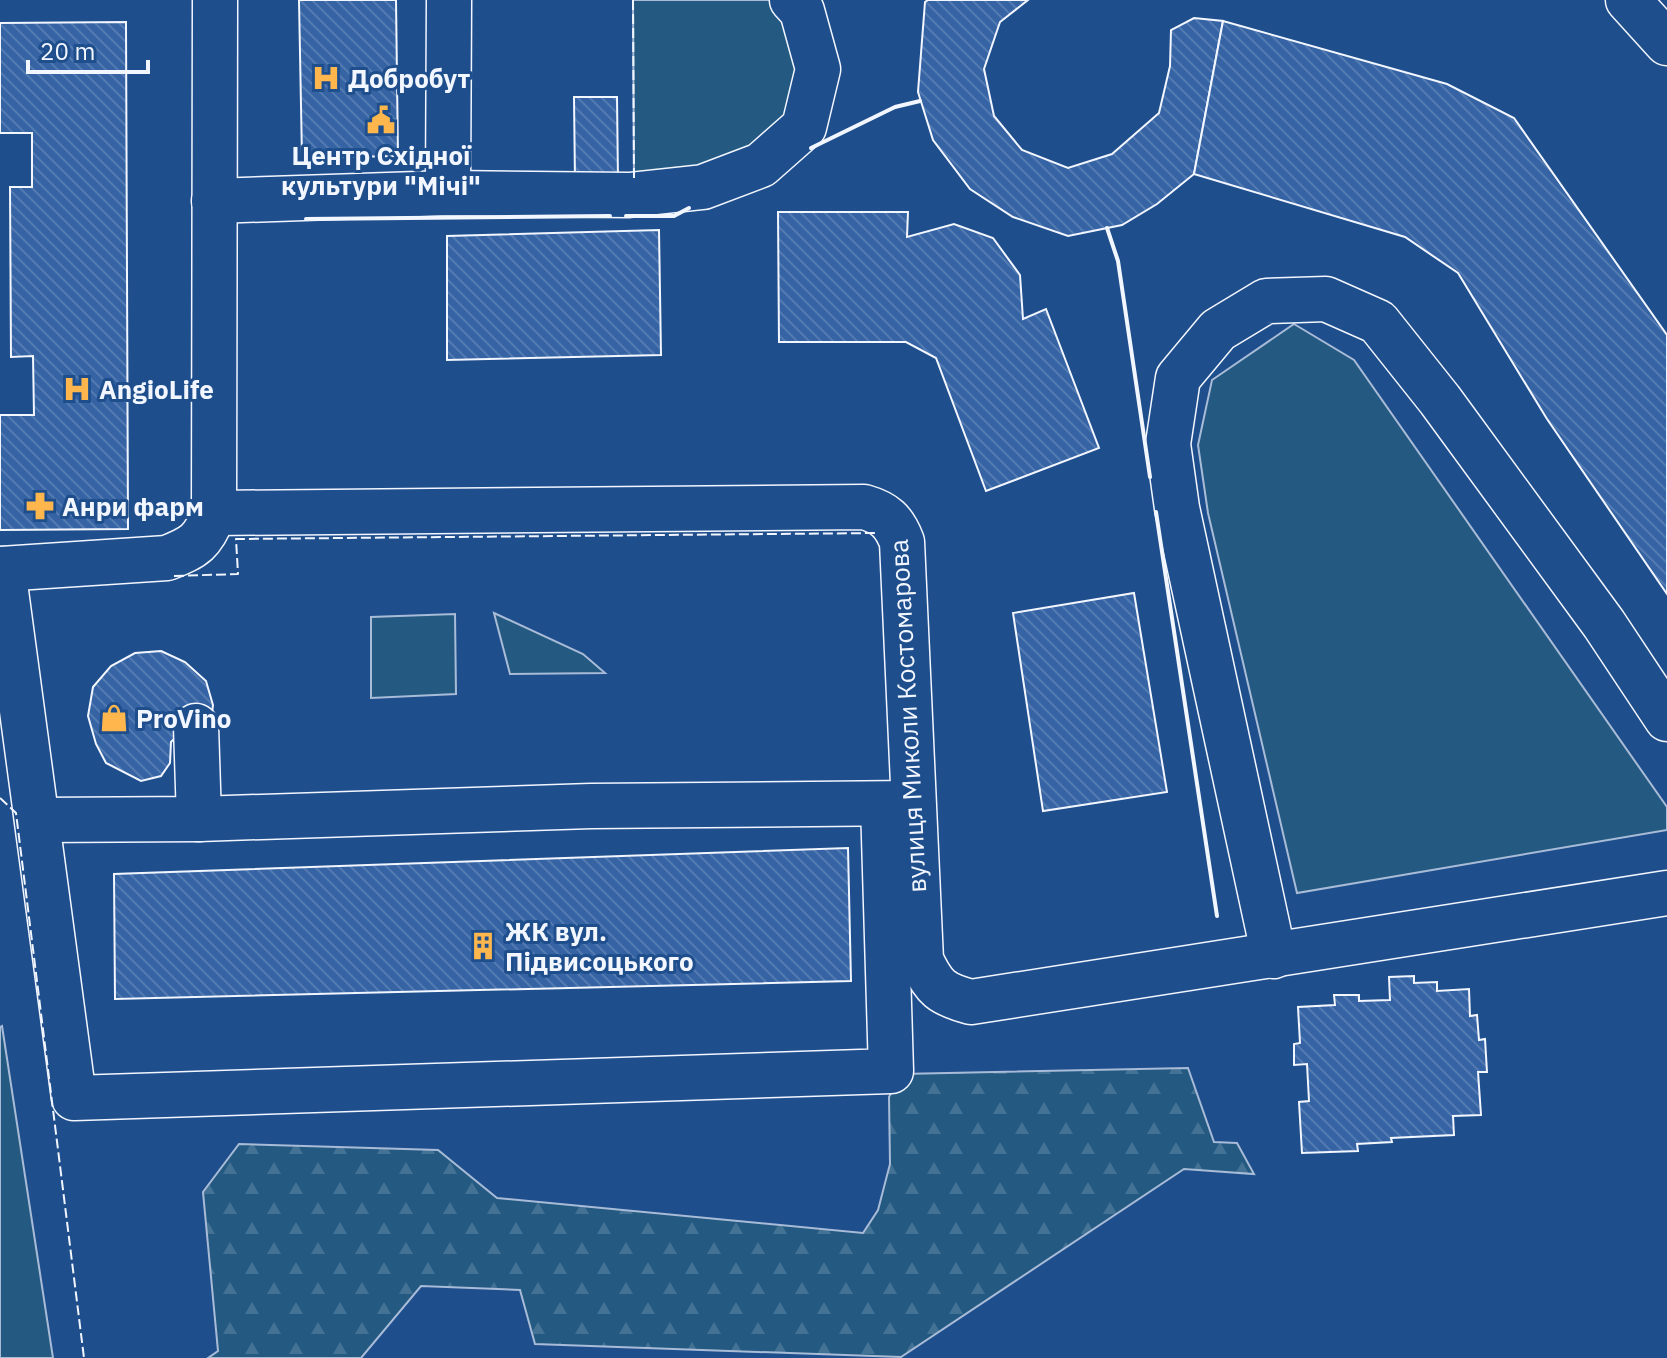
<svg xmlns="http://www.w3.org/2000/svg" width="1667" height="1358" font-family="'IBM Plex Sans',sans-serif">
  <defs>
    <pattern id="forest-firs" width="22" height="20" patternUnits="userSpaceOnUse" patternTransform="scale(2)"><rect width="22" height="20" fill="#245a82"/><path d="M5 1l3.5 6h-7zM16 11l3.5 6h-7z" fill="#447295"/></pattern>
    <pattern id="building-back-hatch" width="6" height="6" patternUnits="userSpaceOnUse" patternTransform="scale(2)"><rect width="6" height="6" fill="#3563a3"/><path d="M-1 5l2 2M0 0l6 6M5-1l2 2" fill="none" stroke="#537ab1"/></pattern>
  </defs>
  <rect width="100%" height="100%" fill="#1f4e8c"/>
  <!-- forest -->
  <path fill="url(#forest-firs)" stroke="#a8bbd7" stroke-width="2" d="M1188,1068L1214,1142L1237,1143L1254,1174L1184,1169L901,1357L535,1344L520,1290L421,1286L361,1358H208L218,1351L203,1192L239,1144L438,1150L497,1198L863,1233L878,1210L890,1164L889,1097L901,1074Z"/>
  <!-- green -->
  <g fill="#245a82" stroke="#a8bbd7" stroke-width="2">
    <path d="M633,0H769L786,17L800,69L790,118L750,152L699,170L634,181Z"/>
    <path d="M1294,324L1354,360L1667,807V830L1297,893L1208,513L1198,445L1212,380Z"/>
    <path d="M494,613L583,654L605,673L510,674Z"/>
    <path d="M455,614L456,694L371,698V617Z"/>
    <path d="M2,1026L53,1358H0V1027Z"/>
  </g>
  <!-- building -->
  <g fill="url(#building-back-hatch)" stroke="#f2f6ff" stroke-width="2">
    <path d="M299,0H396L398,156L302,158Z"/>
    <path d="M928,0H1028L1000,22L984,69L994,116L1022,150L1068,168L1112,154L1159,113L1170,66L1171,30L1194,18L1223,21L1194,174L1157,204L1122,225L1068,236L1013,217L970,189L933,140L918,92L925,2Z"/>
    <path d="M1223,21L1447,84L1514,118L1667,335V594L1547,419L1458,273L1405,237L1194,174Z"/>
    <path d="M126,22L128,529L0,530V415H34L33,356L11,357L10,187H32V133H0V23Z"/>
    <path d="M574,97H617L618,181H575Z"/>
    <path d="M778,212H908L907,237L954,224L993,238L1020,275L1023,319L1046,309L1099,448L986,491L936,358L906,342H779Z"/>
    <path d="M659,230L661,355L447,360V236Z"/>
    <path d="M1134,593L1167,792L1043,811L1013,613Z"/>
    <path d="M161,651L185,662L206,681L213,705L211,721L183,730L171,742L170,763L161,776L141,781L106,763L96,744L88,716L93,687L111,666L135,653Z"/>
    <path d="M848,848L851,981L115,999L114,874Z"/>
    <path d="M1414,976V983L1437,982V991L1469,989L1470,1016L1477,1015L1479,1040L1485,1039L1487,1072H1478L1481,1115L1453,1116L1454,1135L1391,1138L1392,1142L1357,1144L1358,1151L1302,1153L1299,1102L1309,1101L1307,1064L1294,1065V1044L1300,1043L1298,1007L1335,1005L1334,995H1359V1001L1390,1000L1389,977Z"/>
  </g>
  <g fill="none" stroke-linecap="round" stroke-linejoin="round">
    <defs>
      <g id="minor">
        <path d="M1628,0L1667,43"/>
        <path d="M448,193L449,0"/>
        <path d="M214,201L448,193L629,195L703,187L761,165L804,127L818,69L802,11L792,0"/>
        <path d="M214,513L864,507C885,513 894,521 902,542L921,960C934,988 941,994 971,1002L1667,893"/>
        <path d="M0,569L167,558C195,547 203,542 214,513L215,0"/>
        <path d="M3,569L74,1098L891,1071L883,804"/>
        <path d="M196,726L199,819"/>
        <path d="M39,820L199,819L591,806L912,803"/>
        <path d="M1274,956L1177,508L1168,444L1178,378L1218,330L1266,301L1326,299L1378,322L1440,400L1604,624L1667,719"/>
      </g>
    </defs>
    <!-- minor casing -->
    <use href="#minor" stroke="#f2f6ff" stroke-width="47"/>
    <!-- minor -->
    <use href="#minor" stroke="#1f4e8c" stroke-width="44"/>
    <!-- fence -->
    <g stroke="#f2f6ff" stroke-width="2" stroke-dasharray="10 4" stroke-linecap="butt">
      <path d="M633,0L634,178"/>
      <path d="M174,576L238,574L236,539L878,533"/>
      <path d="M0,798L16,813L84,1358"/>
    </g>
    <!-- wall -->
    <g stroke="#f2f6ff" stroke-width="4">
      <path d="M811,148L895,107L920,101"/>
      <path d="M626,216H674L689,208"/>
      <path d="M306,219L610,216"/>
      <path d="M1107,228L1118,261L1150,477"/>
      <path d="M1156,512L1217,916"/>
    </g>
  </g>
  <!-- icons -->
  <defs>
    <symbol id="hospital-bare" viewBox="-9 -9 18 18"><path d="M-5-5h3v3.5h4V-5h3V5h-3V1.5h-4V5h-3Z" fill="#ffb74d" stroke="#1f4e8c" stroke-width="2.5" paint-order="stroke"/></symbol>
    <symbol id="civic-bare" viewBox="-9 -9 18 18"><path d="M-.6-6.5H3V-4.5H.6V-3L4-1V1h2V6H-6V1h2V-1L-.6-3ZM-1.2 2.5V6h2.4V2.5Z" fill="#ffb74d" stroke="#1f4e8c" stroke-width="2.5" paint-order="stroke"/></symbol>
    <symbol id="pharmacy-bare" viewBox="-9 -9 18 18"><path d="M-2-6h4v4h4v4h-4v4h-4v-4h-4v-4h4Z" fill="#ffb74d" stroke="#1f4e8c" stroke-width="2.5" paint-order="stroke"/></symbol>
    <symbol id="shop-bare" viewBox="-9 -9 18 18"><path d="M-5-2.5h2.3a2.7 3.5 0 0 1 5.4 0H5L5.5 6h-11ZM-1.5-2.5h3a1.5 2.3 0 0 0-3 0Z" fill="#ffb74d" stroke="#1f4e8c" stroke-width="2.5" paint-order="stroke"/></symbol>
    <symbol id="building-bare" viewBox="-9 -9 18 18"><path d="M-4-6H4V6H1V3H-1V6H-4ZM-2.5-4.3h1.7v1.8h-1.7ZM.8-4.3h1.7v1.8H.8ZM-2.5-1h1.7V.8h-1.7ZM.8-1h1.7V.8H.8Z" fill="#ffb74d" stroke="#1f4e8c" stroke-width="2.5" paint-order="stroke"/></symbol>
  </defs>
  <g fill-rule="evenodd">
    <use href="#hospital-bare" x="306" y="58" width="40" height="40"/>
    <use href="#civic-bare" x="361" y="100" width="40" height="40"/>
    <use href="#hospital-bare" x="57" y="369" width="40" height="40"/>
    <use href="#pharmacy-bare" x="20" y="486" width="40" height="40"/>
    <use href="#shop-bare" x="94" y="698" width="40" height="40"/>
    <use href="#building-bare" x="463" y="926" width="40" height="40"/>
  </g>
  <g text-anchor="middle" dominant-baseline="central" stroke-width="6" stroke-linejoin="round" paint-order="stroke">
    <!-- poi labels -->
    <g font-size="26" font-weight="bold" fill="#f2f6ff" stroke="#1f4e8c" text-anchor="start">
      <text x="348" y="78">Добробут</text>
      <text x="381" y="155" text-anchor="middle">Центр Східної<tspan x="381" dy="30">культури "Мічі"</tspan></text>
      <text x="99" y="389">AngioLife</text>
      <text x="62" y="506">Анри фарм</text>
      <text x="136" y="718">ProVino</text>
      <text x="505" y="931">ЖК вул.<tspan x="505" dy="30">Підвисоцького</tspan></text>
    </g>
    <!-- street labels -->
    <g font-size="26" fill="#f2f6ff" stroke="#1f4e8c">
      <text transform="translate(907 716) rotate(-93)">вулиця Миколи Костомарова</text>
    </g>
  </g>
  <!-- scale -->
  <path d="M28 60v12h120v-12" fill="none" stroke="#f2f6ff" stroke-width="4"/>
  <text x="40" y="60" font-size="24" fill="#f2f6ff" stroke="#1f4e8c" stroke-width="6" paint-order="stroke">20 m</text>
</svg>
